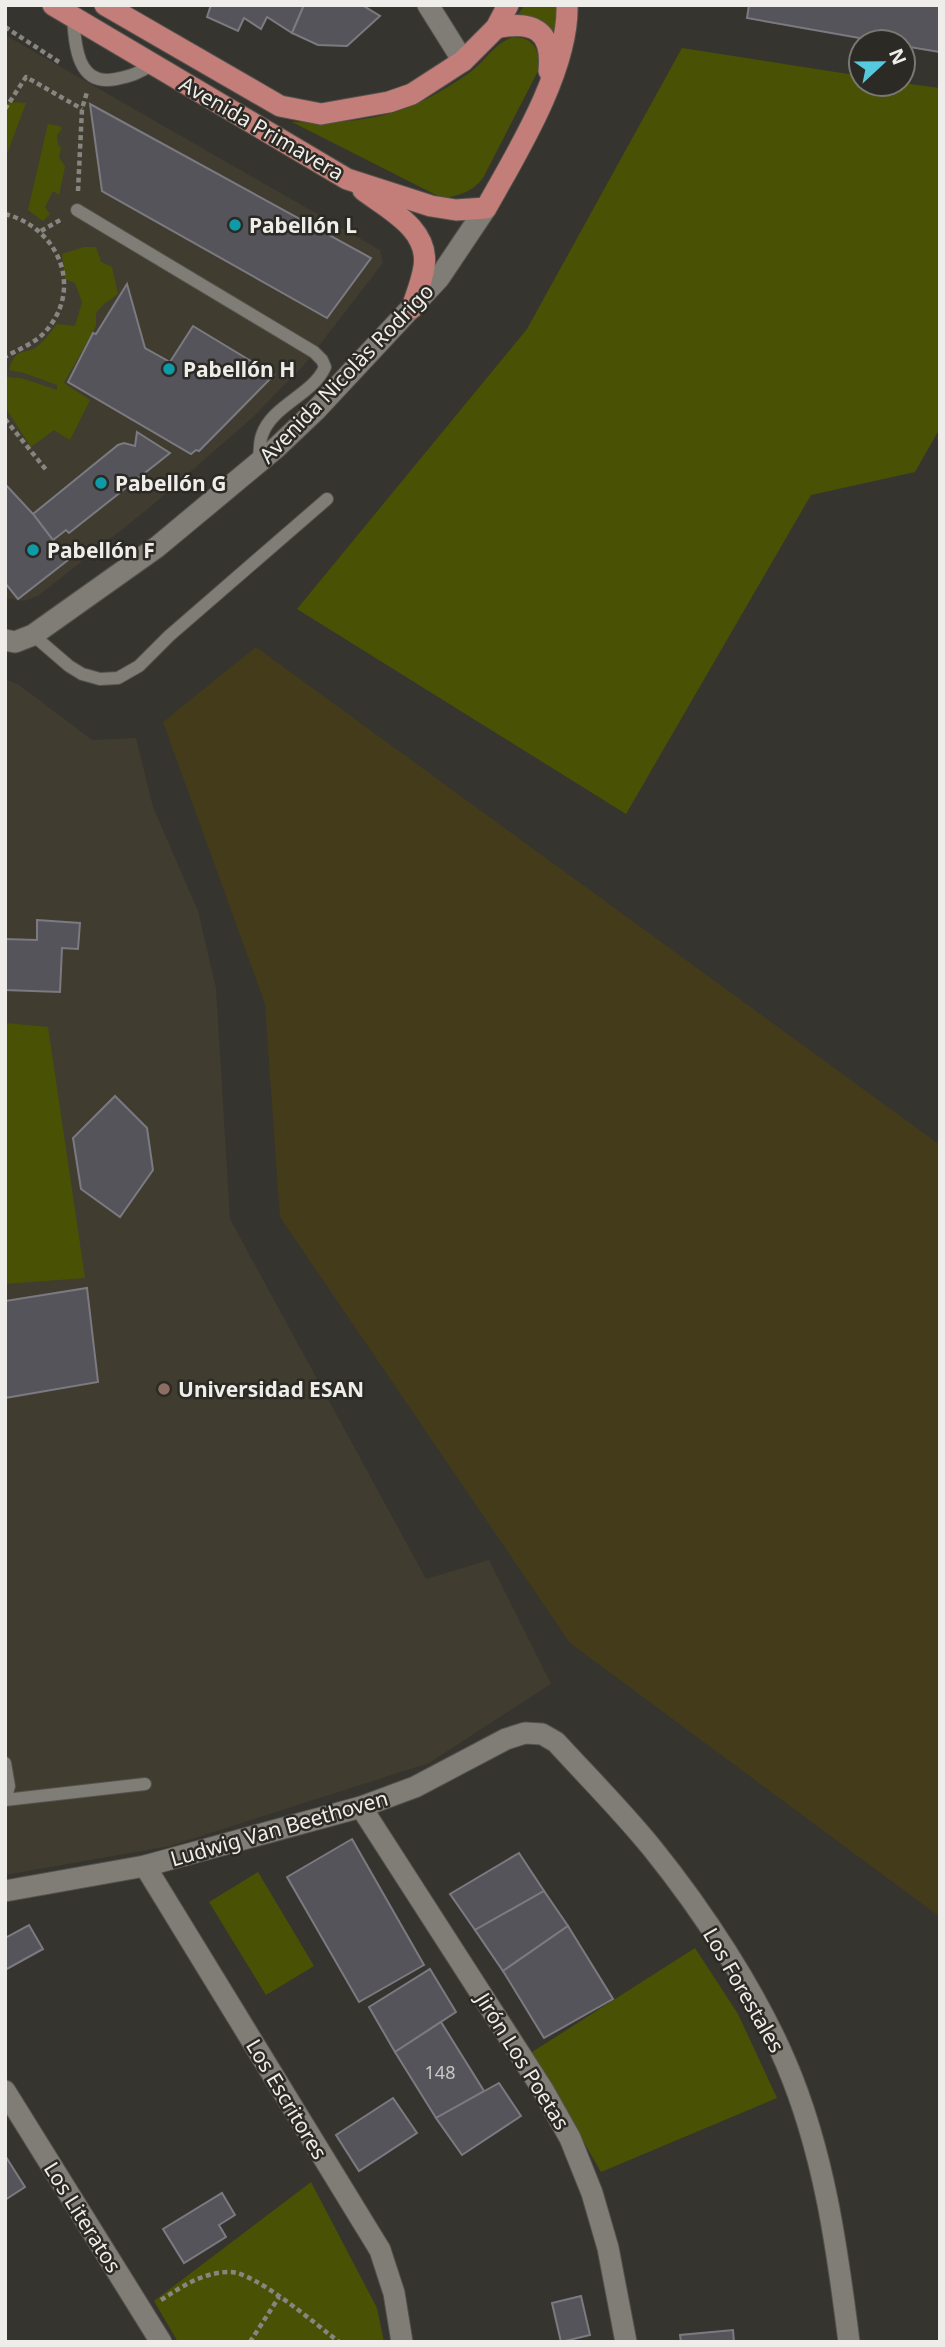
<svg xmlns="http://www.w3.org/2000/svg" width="945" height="2347" font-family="'Noto Sans',sans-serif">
  <rect width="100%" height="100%" fill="#36342e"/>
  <!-- built -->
  <g fill="#413c30">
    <path d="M5,35L380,250L383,263L304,365L252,418L149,508L38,596L24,601L5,598Z"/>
    <path d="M5,679L19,685L92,740L136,738L153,807L198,911L216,988L230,1219L426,1579L489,1560L551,1684L429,1763L170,1846L5,1875Z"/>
  </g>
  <!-- green -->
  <g fill="#495204">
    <path d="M525,5H556V35L541,21L518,14Z"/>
    <path d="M514,37C535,38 539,50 539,69L483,178C472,192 459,196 442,198L292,122C368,124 406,117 469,73C485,62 495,42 514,37Z"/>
    <path d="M682,48L861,76V84L903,83L940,88V428L915,472L811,495L626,814L297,609L527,329Z"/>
    <path d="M9,102L26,103L5,159V109Z"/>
    <path d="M48,124L60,126L62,129L57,134L58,145L61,147L59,157L65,167L59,195L53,191L45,207L50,214L43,221L28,210Z"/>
    <path d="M84,247H96L101,262L112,267L118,294L104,304L96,313V326L64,383L90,400L70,440L54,430L31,447L5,407V375L7,377L21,378L57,390V385L24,373L9,370C16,345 25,356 38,346C45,340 51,331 57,324L75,326L82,302L75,283L65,279L62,254Z"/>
    <path d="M5,1023L48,1027L85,1278L5,1284Z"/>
    <path d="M258,1872L314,1966L266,1995L209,1902Z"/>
    <path d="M695,1948L738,2014L777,2098L601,2172L532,2052Z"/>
    <path d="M311,2182L377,2308L384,2342H178L154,2301Z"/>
  </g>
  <!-- sand -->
  <path fill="#443b1b" d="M256,647L940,1145V1917L570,1643L280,1217L265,1004L163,722Z"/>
  <!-- building -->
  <g fill="#56545b" stroke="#7c7a81" stroke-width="2">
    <path d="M211,5H304L292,33L267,17L261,29L244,18L238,31L207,17Z"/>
    <path d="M304,5H362L380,16L347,46L318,45L292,33Z"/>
    <path d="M749,5H940V52L903,46V42H882L747,18Z"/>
    <path d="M90,104L371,258L327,318L102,191Z"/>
    <path d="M127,284L145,348L170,362L193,326L274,375L199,451L196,450L191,454L68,382L93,333L96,334Z"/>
    <path d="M137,432L170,453L69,533L66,530L53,540L33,514L118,445L124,443L135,446Z"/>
    <path d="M5,484L33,514L68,560L18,599L5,583Z"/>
    <path d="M37,920L80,923L78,949L62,948L60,992L5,990V939L37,940Z"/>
    <path d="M115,1096L147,1128L153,1170L120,1217L81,1189L73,1138Z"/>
    <path d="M87,1288L98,1382L5,1398V1301Z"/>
    <path d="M352,1839L424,1965L359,2002L287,1877Z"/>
    <path d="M519,1853L544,1891L475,1930L450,1894Z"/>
    <path d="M544,1891L568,1926L503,1971L475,1930Z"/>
    <path d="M29,1925L43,1949L5,1970V1938Z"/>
    <path d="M568,1926L613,1999L544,2038L503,1971Z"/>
    <path d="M430,1969L456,2012L395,2052L369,2007Z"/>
    <path d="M441,2022L484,2091L436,2118L395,2052Z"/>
    <path d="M499,2083L521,2116L462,2155L436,2118Z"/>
    <path d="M393,2098L417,2133L359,2171L336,2135Z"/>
    <path d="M6,2157L25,2187L5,2200V2158Z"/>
    <path d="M222,2193L235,2215L219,2225L226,2237L184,2263L163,2229Z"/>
    <path d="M581,2296L590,2335L561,2342L552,2303Z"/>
    <path d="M733,2330L734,2342H681L680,2335Z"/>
  </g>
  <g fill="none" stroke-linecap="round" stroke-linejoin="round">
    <defs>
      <g id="lane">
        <path d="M73,17C75,45 77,87 116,79C131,76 140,73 152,64"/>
        <path d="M77,210L314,352L322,360L325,367C313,395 272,405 262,435C259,443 260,453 259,462"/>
        <path d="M33,635L69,666L82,674L100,679L118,678L139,666L169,636L327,499"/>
        <path d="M5,1763L9,1786L5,1800"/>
        <path d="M5,1800L145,1784"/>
      </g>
      <g id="street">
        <path d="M428,5L463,61"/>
        <path d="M361,1807L543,2090L570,2138L592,2193L608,2248L626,2342"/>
        <path d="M145,1866L380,2250L394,2293L402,2342"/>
        <path d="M5,1891L145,1866L361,1807L415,1787L506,1739L525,1733L542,1734L556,1742C588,1777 622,1811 652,1848C702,1910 755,1990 786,2063C824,2152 837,2247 849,2342"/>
        <path d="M5,2091L161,2342"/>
      </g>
      <path id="secondary" d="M5,640L15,642L33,635L157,547L276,448L315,411L439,278L486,208"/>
      <g id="primary">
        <path d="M53,5L347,179L431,206L456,210L486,208C517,153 569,69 567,5"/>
        <path d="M105,5L280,106L321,114L389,102L412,94L463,61L496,28L508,5"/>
        <path d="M496,28C533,20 553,30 549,71"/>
        <path d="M363,190C388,209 430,229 424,267C422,281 416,295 412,308"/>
      </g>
    </defs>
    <!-- lane casing -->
    <use href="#lane" stroke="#54524d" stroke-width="14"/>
    <!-- street casing -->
    <use href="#street" stroke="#54524d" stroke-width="23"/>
    <!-- secondary casing -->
    <use href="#secondary" stroke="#54524d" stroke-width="23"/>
    <!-- primary casing -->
    <use href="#primary" stroke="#54524d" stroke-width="23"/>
    <!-- path -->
    <g stroke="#878580" stroke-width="4.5" stroke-dasharray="5 3.5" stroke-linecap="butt">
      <path d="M5,27L59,62"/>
      <path d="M5,109L26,77L82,109"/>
      <path d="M78,191L82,109L87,92"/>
      <path d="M5,214C60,228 85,291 43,334C33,344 17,350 5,357"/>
      <path d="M41,231L62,219"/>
      <path d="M5,419L47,471"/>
      <path d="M161,2300C183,2286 203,2272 230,2272C255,2272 317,2325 339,2342"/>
      <path d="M250,2342L279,2297"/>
    </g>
    <!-- lane -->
    <use href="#lane" stroke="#807d77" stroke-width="12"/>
    <!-- street -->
    <use href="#street" stroke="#807d77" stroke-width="21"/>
    <!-- secondary -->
    <use href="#secondary" stroke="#807d77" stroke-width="21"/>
    <!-- primary -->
    <use href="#primary" stroke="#c47e79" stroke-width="21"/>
  </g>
  <!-- markers -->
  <g fill="#0f9aa8" stroke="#2c2a24" stroke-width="2.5">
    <circle cx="235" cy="225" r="7"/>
    <circle cx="169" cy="369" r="7"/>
    <circle cx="101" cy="483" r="7"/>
    <circle cx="33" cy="550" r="7"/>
  </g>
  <circle fill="#8d6e63" stroke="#2c2a24" stroke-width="2.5" cx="164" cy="1389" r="7"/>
  <g text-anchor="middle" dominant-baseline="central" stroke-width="5" stroke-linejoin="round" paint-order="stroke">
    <!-- number labels -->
    <g font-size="18" fill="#c9c7c6">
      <text x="440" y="2072">148</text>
    </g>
    <!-- street labels -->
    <g font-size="21" fill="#efedea" stroke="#2c2a24">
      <text transform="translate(262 128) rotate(30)">Avenida Primavera</text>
      <text transform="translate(346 373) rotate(-46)">Avenida Nicolàs Rodrigo</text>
      <text transform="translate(279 1828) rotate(-16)">Ludwig Van Beethoven</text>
      <text transform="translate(744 1990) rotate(60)">Los Forestales</text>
      <text transform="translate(523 2061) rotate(58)">Jirón Los Poetas</text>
      <text transform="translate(287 2099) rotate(59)">Los Escritores</text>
      <text transform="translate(83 2217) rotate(58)">Los Literatos</text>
    </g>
    <!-- poi labels -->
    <g font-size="21" font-weight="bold" fill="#efedea" stroke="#2c2a24" text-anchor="start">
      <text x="249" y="225">Pabellón L</text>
      <text x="183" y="369">Pabellón H</text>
      <text x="115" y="483">Pabellón G</text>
      <text x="47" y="550">Pabellón F</text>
      <text x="178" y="1389">Universidad ESAN</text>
    </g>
  </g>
  <!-- border -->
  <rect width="945" height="2347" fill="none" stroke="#efedea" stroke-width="14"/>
  <!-- north arrow -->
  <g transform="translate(882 63) rotate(68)"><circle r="33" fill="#2c2a24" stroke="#7a7873" stroke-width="2"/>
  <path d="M0-5L12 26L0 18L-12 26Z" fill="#55cadf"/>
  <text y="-10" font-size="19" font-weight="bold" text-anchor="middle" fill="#efedea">N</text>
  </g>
</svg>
